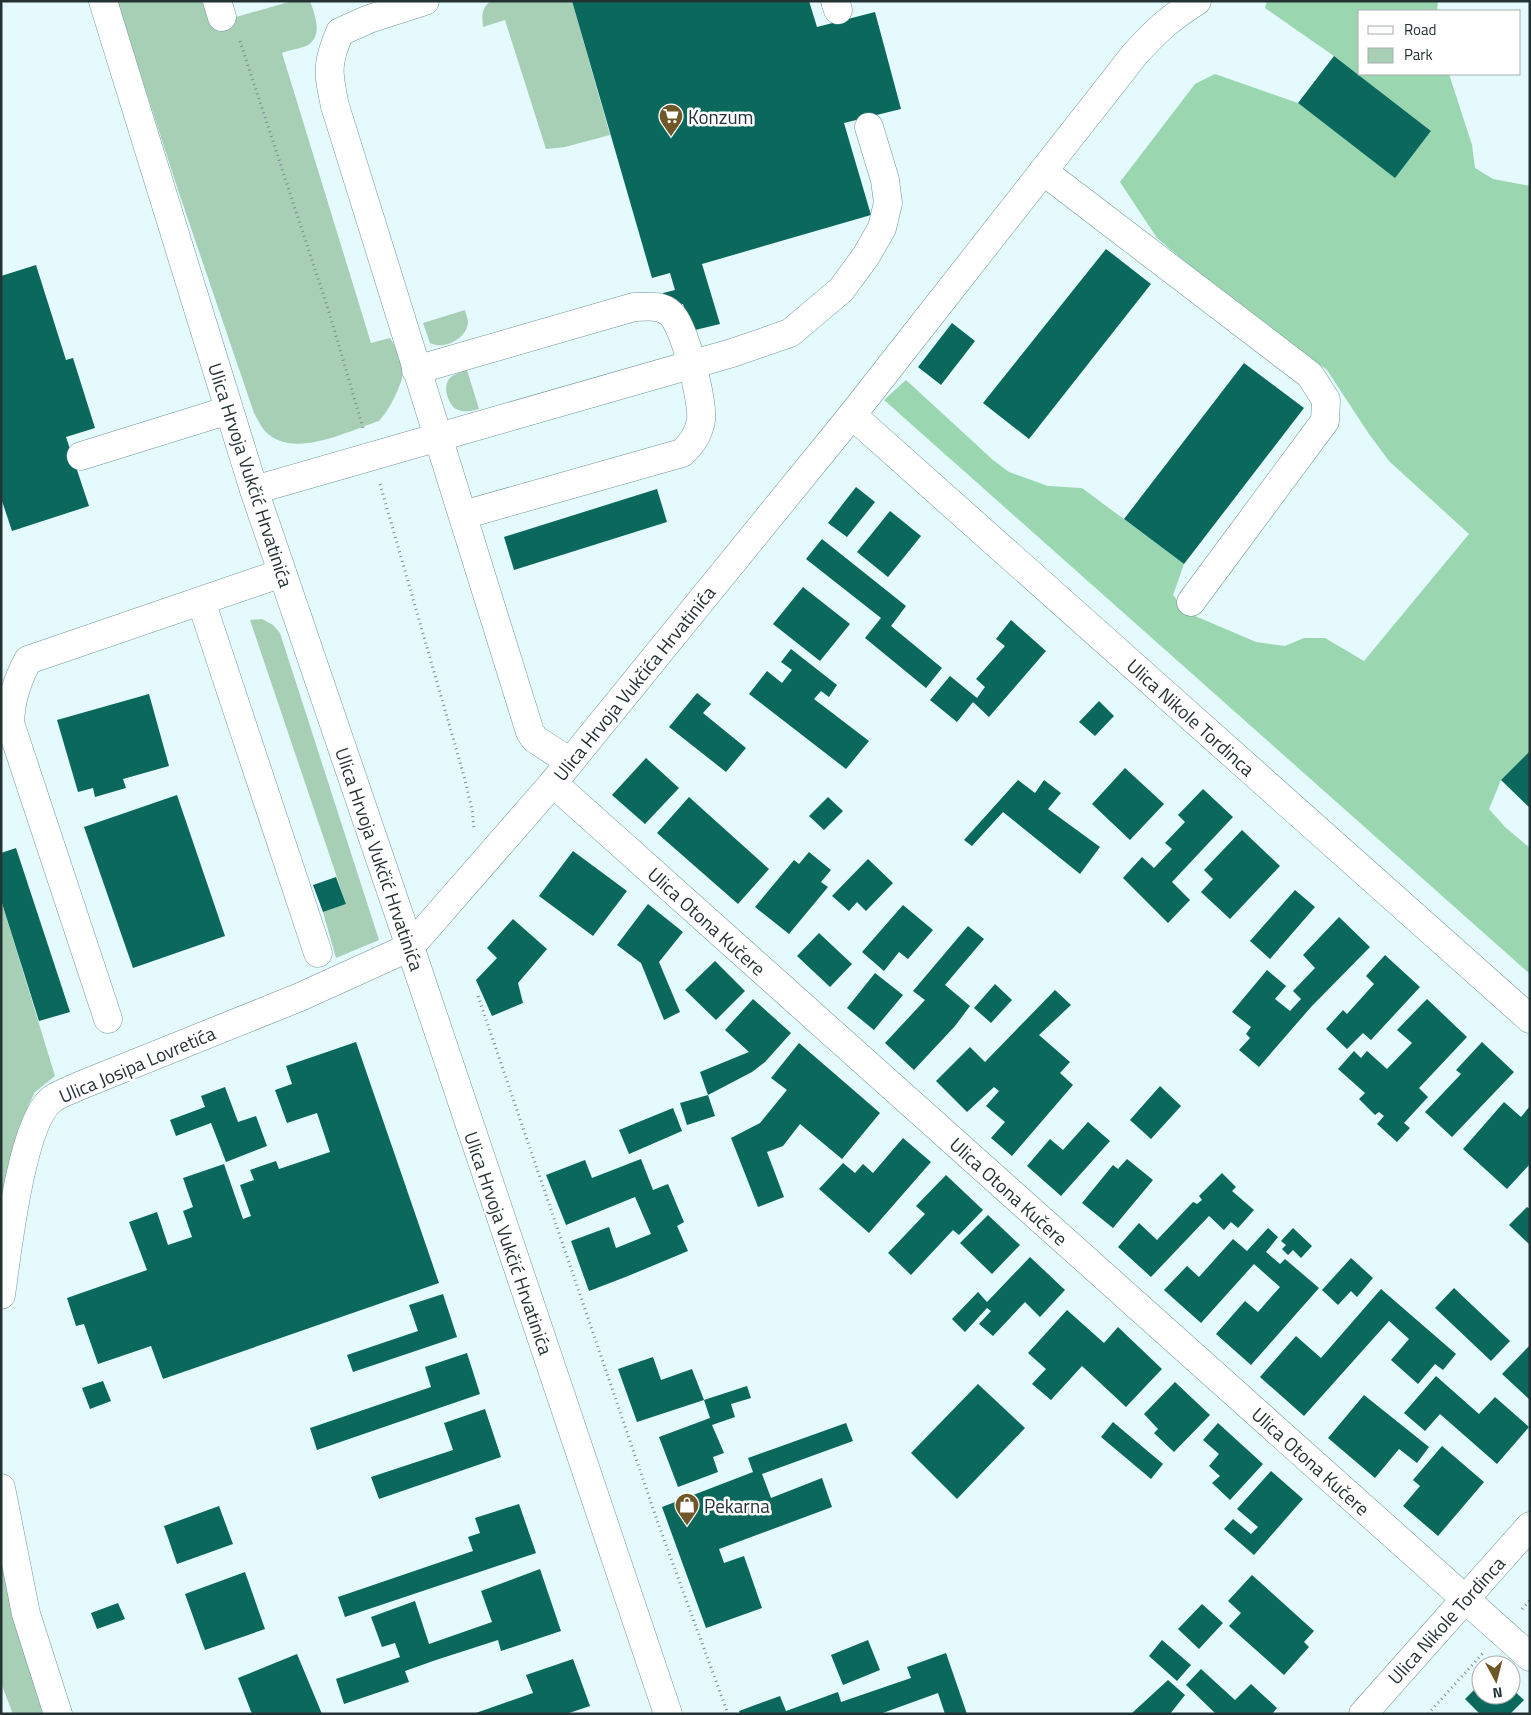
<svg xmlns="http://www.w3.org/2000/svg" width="1531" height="1715" font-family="'Titillium Web',sans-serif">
  <rect width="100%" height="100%" fill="#e4fafd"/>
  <!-- green -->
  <g fill="#a7cfb5">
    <path d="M117,1H202L212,24L292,1H310C315,15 324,37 306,46C299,49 289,50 282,53L371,343L390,338C396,348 403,358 403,371C403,384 388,412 379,421C348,431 291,461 264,430C260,425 257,418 254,413L177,187Z"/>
    <path d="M491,1H572L610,135L565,147L546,149L505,20L483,27C482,16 481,8 491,1Z"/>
    <path d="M465,310C466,314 468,319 468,322C467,339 444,350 430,343L423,323Z"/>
    <path d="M467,370L479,409C472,411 464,413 456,409C448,404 442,386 450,378C454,374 462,372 467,370Z"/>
    <path d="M262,619L273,625L280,633L379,940L336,958L323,912L346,904L250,620Z"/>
    <path d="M1,900L55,1076L35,1092L28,1106L14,1144L1,1215Z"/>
    <path d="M1,1538L45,1714H13L1,1683Z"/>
  </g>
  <!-- forest -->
  <path fill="#9ad6b0" d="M1267,1H1438L1437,11H1360V74H1449L1472,145L1475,168L1493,179L1530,186V751L1501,780L1489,809L1505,827L1530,848V974L884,400L906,380L993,460L1009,472L1048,486L1082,488L1184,564L1173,595L1188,613L1256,642L1285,646L1304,638H1325L1364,661L1469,534L1389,461L1369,434L1327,370L1190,266L1157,238L1120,182L1195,84L1215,74L1298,103L1395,177L1431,131L1334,56L1265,8Z"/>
  <!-- building -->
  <g fill="#0b685c">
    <path d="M572,1H809L817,27L875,12L901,109L844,123L871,215L702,264L720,324L691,331L683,304L668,308L663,293L675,290L670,273L652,278Z"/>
    <path d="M1334,56L1431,131L1395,178L1298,103Z"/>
    <path d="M1106,249L1151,284L1029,439L983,403Z"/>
    <path d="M36,265L66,360L73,358L95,428L66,437L89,506L12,531L1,498V276Z"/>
    <path d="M952,323L975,341L941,385L918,367Z"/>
    <path d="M1244,363L1304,408L1184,564L1124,519Z"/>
    <path d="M856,487L875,502L847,537L828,523Z"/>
    <path d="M657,489L667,522L514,570L504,537Z"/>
    <path d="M890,511L921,536L888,577L857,552Z"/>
    <path d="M822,539L906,606L891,626L942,668L926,688L865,638L881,618L806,559Z"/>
    <path d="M803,587L850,624L820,661L773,624Z"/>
    <path d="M1011,620L1046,651L989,717L973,702L957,722L930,700L950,676L977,698L985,687L976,679L1005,646L996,639Z"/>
    <path d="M791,649L837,685L829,697L821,691L814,699L869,741L846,769L749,694L767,671L782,683L792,670L781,662Z"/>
    <path d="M697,693L711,704L703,713L746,748L726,772L669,727Z"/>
    <path d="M149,694L169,766L123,779L126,788L95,797L93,788L78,792L57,720Z"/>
    <path d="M1099,701L1114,716L1095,736L1079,722Z"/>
    <path d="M1530,751V808L1501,780Z"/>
    <path d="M646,758L679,788L645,824L612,795Z"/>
    <path d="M1125,768L1164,804L1130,840L1092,804Z"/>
    <path d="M1018,780L1035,793L1044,780L1061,793L1048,809L1100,847L1080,874L1003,812L972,846L964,840Z"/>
    <path d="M1203,789L1233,817L1172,882L1190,900L1168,923L1123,878L1142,857L1154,868L1172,849L1165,843L1185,822L1178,815Z"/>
    <path d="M177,795L225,936L133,968L84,827Z"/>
    <path d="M689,797L769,869L738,904L657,833Z"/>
    <path d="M828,797L843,811L824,830L809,816Z"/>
    <path d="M1242,830L1280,866L1230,919L1201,892L1213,879L1204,870Z"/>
    <path d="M16,848L70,1012L39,1021L1,900V853Z"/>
    <path d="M573,851L627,891L593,936L539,896Z"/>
    <path d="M809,852L831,870L821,882L828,887L789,934L755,907L794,860L799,864Z"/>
    <path d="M868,859L893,883L866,911L857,902L849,911L832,896Z"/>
    <path d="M336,877L346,904L323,912L313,885Z"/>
    <path d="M1295,890L1315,907L1270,959L1250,941Z"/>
    <path d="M648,904L683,932L659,962L680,1012L664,1020L641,963L617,945Z"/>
    <path d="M903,905L933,930L908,959L899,952L884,971L862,952Z"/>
    <path d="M1339,917L1370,947L1311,1007L1259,1067L1239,1050L1250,1038L1246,1034L1251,1027L1232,1012L1267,970L1286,986L1275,999L1290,1011L1301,999L1293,991L1315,968L1303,955Z"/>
    <path d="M513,919L547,949L518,983L523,1003L492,1016L476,980L497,958L487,948Z"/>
    <path d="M968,926L984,939L945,985L970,1006L955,1026L914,1070L885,1043L925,1000L913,991Z"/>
    <path d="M819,933L852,964L830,987L797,956Z"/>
    <path d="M1385,955L1420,987L1371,1040L1363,1033L1347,1049L1326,1029L1343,1010L1347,1014L1374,984L1366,976Z"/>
    <path d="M715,961L745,991L716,1020L685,990Z"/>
    <path d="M875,973L903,995L874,1030L847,1008Z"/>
    <path d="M995,984L1012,1000L991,1023L974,1008Z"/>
    <path d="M1055,990L1071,1005L1039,1035L1070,1062L1060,1073L1073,1085L1012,1156L991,1138L1005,1122L986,1106L999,1091L994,1087L967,1112L936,1081L970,1047L985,1062Z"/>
    <path d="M753,999L791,1033L765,1062L752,1072L708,1095L700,1072L749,1052L725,1030Z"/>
    <path d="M1427,999L1467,1037L1419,1088L1428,1097L1404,1123L1410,1128L1397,1142L1377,1124L1384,1116L1379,1112L1375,1115L1359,1099L1365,1093L1338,1069L1354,1051L1361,1058L1367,1051L1387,1069L1412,1043L1397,1030Z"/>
    <path d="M356,1042L439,1283L163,1379L151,1346L98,1364L84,1324L76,1326L67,1298L147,1270L129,1222L157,1212L168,1245L192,1237L183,1211L193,1207L183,1178L224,1164L243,1219L251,1216L240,1185L254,1180L250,1170L276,1161L279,1169L330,1152L317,1113L287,1123L275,1090L292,1084L286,1066Z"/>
    <path d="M1482,1042L1514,1072L1452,1137L1425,1112L1461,1074L1456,1070Z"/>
    <path d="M799,1043L880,1113L842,1159L800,1124L783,1146L767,1152L784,1197L758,1207L731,1138L760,1123L787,1090L771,1078Z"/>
    <path d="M1160,1086L1181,1106L1151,1139L1130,1120Z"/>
    <path d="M225,1087L238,1122L256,1116L267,1146L226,1162L211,1123L176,1136L170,1120L205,1107L201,1096Z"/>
    <path d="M708,1095L715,1116L687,1125L680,1103Z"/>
    <path d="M1504,1102L1521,1117L1530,1106V1164L1507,1189L1463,1149Z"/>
    <path d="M673,1108L682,1131L629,1154L619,1130Z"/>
    <path d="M1088,1122L1110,1141L1061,1196L1027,1166L1050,1139L1063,1150Z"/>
    <path d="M903,1138L931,1162L869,1233L819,1189L843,1163L855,1173L863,1164L873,1173Z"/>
    <path d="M641,1159L653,1190L668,1184L684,1222L677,1226L688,1251L628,1276L589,1291L571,1241L609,1227L616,1248L651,1234L635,1197L566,1225L546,1175L585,1160L592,1178Z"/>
    <path d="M1127,1159L1153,1180L1113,1228L1082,1203L1113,1165L1118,1169Z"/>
    <path d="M1222,1173L1236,1187L1232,1191L1254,1210L1238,1228L1231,1222L1224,1230L1209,1216L1151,1277L1118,1247L1139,1223L1157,1240L1193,1202L1197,1204L1202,1200L1199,1196Z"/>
    <path d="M946,1175L983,1210L959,1235L953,1230L911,1275L888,1253L925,1214L916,1206Z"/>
    <path d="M1527,1207L1530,1209V1245L1509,1225Z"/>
    <path d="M988,1215L1020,1245L992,1274L960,1243Z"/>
    <path d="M1268,1228L1278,1237L1266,1252L1280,1264L1285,1259L1319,1288L1251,1365L1216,1334L1245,1301L1258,1312L1280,1287L1254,1264L1201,1323L1164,1290L1187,1266L1199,1277L1233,1239L1247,1251Z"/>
    <path d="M1293,1228L1312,1246L1301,1258L1293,1250L1288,1255L1282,1249L1286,1245L1281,1241Z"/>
    <path d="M1030,1257L1065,1290L1040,1317L1025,1302L993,1336L979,1324L991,1311L987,1308L965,1332L952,1319L978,1292L987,1302Z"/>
    <path d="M1351,1258L1373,1278L1357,1297L1351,1291L1338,1305L1322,1290Z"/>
    <path d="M1454,1288L1510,1341L1491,1361L1435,1308Z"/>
    <path d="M1381,1289L1456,1354L1443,1370L1435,1364L1418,1384L1391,1360L1409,1339L1389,1321L1304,1416L1260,1377L1296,1336L1321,1358Z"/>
    <path d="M443,1294L457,1337L353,1372L347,1355L418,1331L409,1305Z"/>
    <path d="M1067,1310L1104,1343L1118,1327L1162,1369L1126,1407L1082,1366L1051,1400L1032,1384L1046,1369L1028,1353Z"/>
    <path d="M1530,1345V1400L1502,1374Z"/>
    <path d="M467,1353L480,1394L317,1450L310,1428L431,1387L425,1367Z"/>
    <path d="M653,1357L661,1380L692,1369L704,1400L747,1386L751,1398L731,1404L735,1417L712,1425L724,1453L713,1457L718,1472L678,1487L659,1437L710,1418L704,1400L637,1422L618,1369Z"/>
    <path d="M1436,1376L1479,1414L1495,1397L1529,1427L1497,1464L1440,1414L1425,1431L1404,1413Z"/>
    <path d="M103,1381L111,1401L90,1409L82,1388Z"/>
    <path d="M1175,1382L1210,1415L1174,1452L1154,1433L1158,1429L1144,1414Z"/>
    <path d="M978,1384L1025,1428L957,1499L911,1453Z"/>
    <path d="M1364,1395L1429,1447L1417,1463L1399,1449L1375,1478L1328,1438Z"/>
    <path d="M485,1409L501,1457L379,1499L371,1477L453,1450L444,1423Z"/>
    <path d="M1113,1422L1163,1464L1151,1479L1101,1437Z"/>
    <path d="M846,1423L853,1441L762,1474L771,1498L822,1478L832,1507L719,1549L724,1563L744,1556L762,1608L706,1628L662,1507L753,1472L748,1458Z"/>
    <path d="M1218,1423L1263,1464L1230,1500L1212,1483L1220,1476L1209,1466L1219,1454L1203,1440Z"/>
    <path d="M1442,1446L1484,1482L1438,1536L1403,1506L1420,1486L1413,1480Z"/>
    <path d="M1271,1471L1303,1499L1254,1555L1224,1529L1233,1519L1251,1534L1258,1527L1237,1509Z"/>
    <path d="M519,1504L536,1553L345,1617L338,1597L473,1551L468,1537L480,1533L475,1518Z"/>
    <path d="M219,1506L233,1544L177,1564L164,1526Z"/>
    <path d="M540,1569L561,1631L501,1651L498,1640L436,1660L405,1671L409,1682L344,1704L336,1679L400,1657L395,1643L382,1647L371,1617L415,1601L429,1644L492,1622L481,1591Z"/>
    <path d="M245,1572L265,1629L205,1650L185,1594Z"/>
    <path d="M1252,1575L1314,1631L1304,1642L1309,1647L1284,1675L1229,1626L1241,1613L1228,1601Z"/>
    <path d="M118,1603L125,1619L97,1629L91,1613Z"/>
    <path d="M1202,1604L1223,1623L1199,1649L1178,1629Z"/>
    <path d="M868,1640L880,1670L843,1685L831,1655Z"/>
    <path d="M1162,1640L1191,1665L1177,1681L1149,1656Z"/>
    <path d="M946,1653L967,1714H945L938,1693L880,1714H740L739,1711L780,1696L786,1711L838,1692L841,1702L911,1678L907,1667Z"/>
    <path d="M297,1654L322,1714H252L238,1678Z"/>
    <path d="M573,1659L590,1706L566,1714H473L533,1693L526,1675Z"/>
    <path d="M1201,1669L1235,1700L1251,1684L1277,1708L1272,1714H1216L1186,1685Z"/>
    <path d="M1168,1680L1185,1695L1170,1714H1131Z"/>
    <path d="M1481,1683V1695H1511V1688L1524,1700L1510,1714H1480L1465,1699Z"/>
  </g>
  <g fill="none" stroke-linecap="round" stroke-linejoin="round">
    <defs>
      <g id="minor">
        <path d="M217,1L222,17"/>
        <path d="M425,1L369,19L340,32C326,64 328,73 335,106L530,732L535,739L570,762"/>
        <path d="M835,1L838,10"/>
        <path d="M1043,171L1310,375L1326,400L1325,421L1191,602"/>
        <path d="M416,370L634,307C647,307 661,304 671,314C685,327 703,401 701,420C699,434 692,444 682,453L463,515"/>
        <path d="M852,415L1530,1019"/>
        <path d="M81,456L229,410"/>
        <path d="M254,490L732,353L790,333L841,290L866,256L882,228L888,203L885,180L869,127"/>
        <path d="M201,601L318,953"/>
        <path d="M553,783L1530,1657"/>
        <path d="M108,1019L10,723C11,699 17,681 28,660L282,573"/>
        <path d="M1,1295C7,1254 21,1124 51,1100C58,1094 71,1090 79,1086L300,997L410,947L553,783L852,415L1135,54C1157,30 1170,18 1197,1"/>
        <path d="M1,1488L26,1614L58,1714"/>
        <path d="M1363,1714L1530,1526"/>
      </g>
      <path id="major" d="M103,1L254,490L405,932L668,1714"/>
    </defs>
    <!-- minor casing -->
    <use href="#minor" stroke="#729599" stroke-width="29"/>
    <!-- major casing -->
    <use href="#major" stroke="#729599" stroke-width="29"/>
    <!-- path -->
    <g stroke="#7c8e91" stroke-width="3" stroke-dasharray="1 4" stroke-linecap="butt">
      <path d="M240,41L329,312L363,428"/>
      <path d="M380,484L464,776L472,810L474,828"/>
      <path d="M478,996L658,1523L728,1714"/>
      <path d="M1522,1609L1530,1600"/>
      <path d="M1428,1714L1483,1653"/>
    </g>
    <!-- minor -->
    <use href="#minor" stroke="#fff" stroke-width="28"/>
    <!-- major -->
    <use href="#major" stroke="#fff" stroke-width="28"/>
  </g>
  <!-- icons -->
  <defs>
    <symbol id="supermarket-pin" viewBox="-11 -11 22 30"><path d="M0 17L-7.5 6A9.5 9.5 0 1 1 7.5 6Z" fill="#6f5727" stroke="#fff"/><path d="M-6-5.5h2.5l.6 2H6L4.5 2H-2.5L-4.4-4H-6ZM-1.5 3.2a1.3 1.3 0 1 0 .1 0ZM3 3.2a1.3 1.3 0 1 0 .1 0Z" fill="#fff"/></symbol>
    <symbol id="shop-pin" viewBox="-11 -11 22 30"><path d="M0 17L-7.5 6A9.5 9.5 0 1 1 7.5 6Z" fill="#6f5727" stroke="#fff"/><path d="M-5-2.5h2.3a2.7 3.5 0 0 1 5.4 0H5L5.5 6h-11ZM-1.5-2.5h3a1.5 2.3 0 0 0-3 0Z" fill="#fff"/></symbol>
  </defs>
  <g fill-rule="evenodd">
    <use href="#supermarket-pin" x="657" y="102" width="28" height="38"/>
    <use href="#shop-pin" x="673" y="1491" width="28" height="38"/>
  </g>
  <g text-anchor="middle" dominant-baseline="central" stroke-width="5" stroke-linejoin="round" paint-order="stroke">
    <!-- poi labels -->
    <g font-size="19" fill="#243234" stroke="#fff" text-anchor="start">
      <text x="688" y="116">Konzum</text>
      <text x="704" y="1505">Pekarna</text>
    </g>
    <!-- street labels -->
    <g font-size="19" fill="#243234" stroke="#fff">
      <text transform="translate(251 475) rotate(72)">Ulica Hrvoja Vukčić Hrvatinića</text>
      <text transform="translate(634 683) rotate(-51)">Ulica Hrvoja Vukčića Hrvatinića</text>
      <text transform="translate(1191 717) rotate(42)">Ulica Nikole Tordinca</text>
      <text transform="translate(380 859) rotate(71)">Ulica Hrvoja Vukčić Hrvatinića</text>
      <text transform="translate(707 921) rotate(42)">Ulica Otona Kučere</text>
      <text transform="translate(137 1064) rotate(-23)">Ulica Josipa Lovretića</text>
      <text transform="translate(1009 1191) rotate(42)">Ulica Otona Kučere</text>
      <text transform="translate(509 1243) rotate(71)">Ulica Hrvoja Vukčić Hrvatinića</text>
      <text transform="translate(1311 1461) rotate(42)">Ulica Otona Kučere</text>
      <text transform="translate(1446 1620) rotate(-48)">Ulica Nikole Tordinca</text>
    </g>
  </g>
  <!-- border -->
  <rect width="1531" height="1715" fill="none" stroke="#243234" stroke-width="5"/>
  <!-- legend -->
  <rect x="1358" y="10" width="162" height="65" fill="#ffffff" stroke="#a7adae"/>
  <rect x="1368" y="26" width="25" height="8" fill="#ffffff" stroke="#a7adae"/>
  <text x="1404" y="35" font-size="15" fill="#243234">Road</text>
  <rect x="1368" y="48" width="25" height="15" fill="#a7cfb5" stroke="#a7adae"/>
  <text x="1404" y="60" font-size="15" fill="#243234">Park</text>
  <!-- north arrow -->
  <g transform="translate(1496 1680) rotate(173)"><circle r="24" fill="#ffffff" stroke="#a7adae"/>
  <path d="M0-4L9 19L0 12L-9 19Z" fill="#6f5727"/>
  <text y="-8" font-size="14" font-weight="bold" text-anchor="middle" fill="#243234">N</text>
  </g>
</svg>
